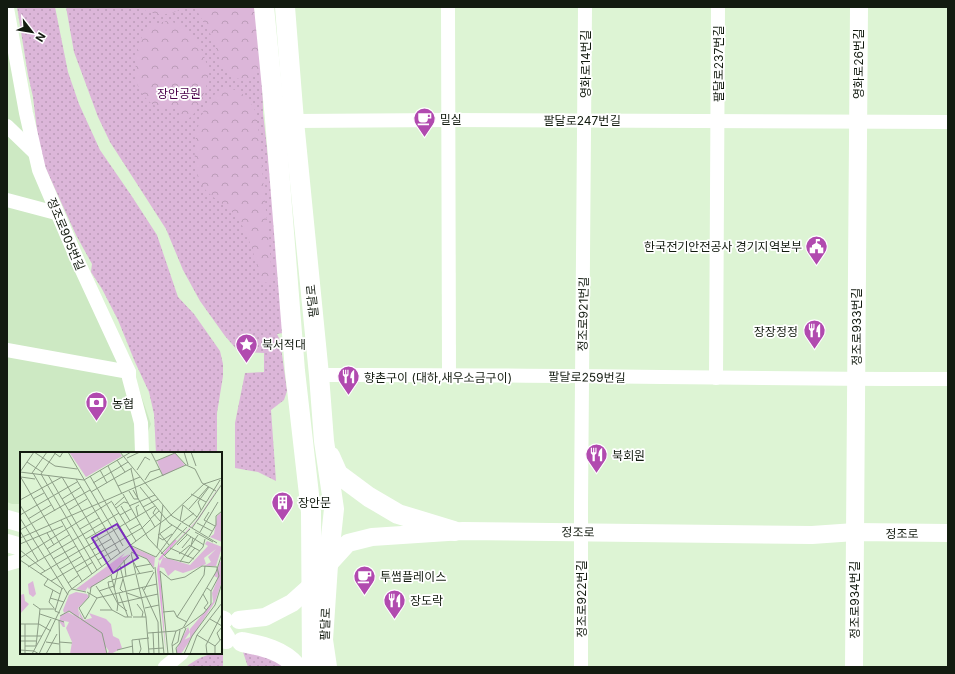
<svg xmlns="http://www.w3.org/2000/svg" width="955" height="674" font-family="Inter,'Noto Sans KR',sans-serif">
  <defs>
    <pattern id="green-dots" width="8" height="8" patternUnits="userSpaceOnUse"><rect width="8" height="8" fill="#dcb6d9"/><path d="M2 2h.1M6 6h.1" fill="none" stroke="#bc9cb9" stroke-width="1.8" stroke-linecap="round"/></pattern>
    <pattern id="forest-crowns" width="20" height="18" patternUnits="userSpaceOnUse"><rect width="20" height="18" fill="#dcb6d9"/><path d="M2 6a3 3 0 1 1 6 0M12 15a3 3 0 1 1 6 0" fill="none" stroke="#bc9cb9"/></pattern>
  </defs>
  <rect width="100%" height="100%" fill="#ddf4d4"/>
  <!-- built -->
  <path fill="#cde9c3" d="M7,7L38,156L136,381L151,424L139,453H21V504H12L7,502Z"/>
  <!-- green -->
  <g fill="url(#green-dots)">
    <path d="M17,7H55L68,72L79,104L100,150L131,195L157,235L178,297L194,314L220,351L223,364V376L217,413V453H156L154,414L149,392L135,362L118,320L102,289L91,272L92,264L76,235L41,158L38,139L33,97L28,75Z"/>
    <path d="M66,7H257L262,61L263,113L288,332L277,334L280,340L287,391L284,400L271,410L276,481L258,472L235,468V423L245,373L264,372V353L239,352L225,336L200,301L183,270L166,229L110,142L98,117L74,52Z"/>
    <path d="M223,650V667H186C196,659 208,653 221,653V651Z"/>
    <path d="M243,652L264,653L284,667H248Z"/>
  </g>
  <!-- forest -->
  <g fill="url(#forest-crowns)">
    <path d="M138,7H178L179,10C165,17 152,15 138,7Z"/>
    <path d="M195,7H257L261,65C259,72 253,79 246,79C219,81 220,54 212,37C207,27 200,17 195,7Z"/>
    <path d="M162,22C165,22 169,21 172,22C192,27 208,55 208,75C208,85 203,96 199,105C195,112 193,117 185,120L181,119L180,110L178,107C170,106 163,110 154,105C146,100 138,90 136,80C134,69 138,38 146,30C151,25 156,24 162,22Z"/>
    <path d="M225,88C242,89 251,100 257,115L272,275L270,281L268,283L263,282L261,279C255,260 251,239 240,222C231,205 211,200 201,184C187,161 197,97 225,88Z"/>
  </g>
  <g fill="none" stroke-linecap="round" stroke-linejoin="round">
    <!-- minor -->
    <g stroke="#fff" stroke-width="14">
      <path d="M448,7L449,374"/>
      <path d="M7,8L26,113L39,170L80,266L129,372V378L141,423L142,453"/>
      <path d="M294,121L448,120L948,122"/>
      <path d="M7,126L35,153"/>
      <path d="M7,200L56,213"/>
      <path d="M7,350L129,372"/>
      <path d="M319,375C529,374 738,379 948,379"/>
      <path d="M716,378L718,7"/>
      <path d="M7,564L21,560"/>
      <path d="M165,667L182,653"/>
      <path d="M581,667V506L585,7"/>
    </g>
    <!-- tertiary -->
    <g stroke="#fff" stroke-width="18">
      <path d="M7,519L21,523"/>
      <path d="M7,543L21,547"/>
      <path d="M221,619L224,620"/>
      <path d="M239,620L265,617L292,603L311,586L328,565L348,543L372,537L463,531L812,535L855,532L948,533"/>
      <path d="M854,667L859,7"/>
    </g>
    <!-- secondary -->
    <g stroke="#fff" stroke-width="20">
      <path d="M264,7L275,119L295,371L311,512L312,667"/>
      <path d="M285,7L294,121L319,375L324,441L334,509L328,565L323,640L327,667"/>
      <path d="M330,456L338,474L369,497L398,514L454,531"/>
      <path d="M221,631L226,639"/>
      <path d="M242,642C262,646 283,650 297,667"/>
    </g>
  </g>
  <!-- icons -->
  <defs>
    <symbol id="cafe-pin" viewBox="-11 -11 22 30"><path d="M0 17L-7.5 6A9.5 9.5 0 1 1 7.5 6Z" fill="#b14aaf" stroke="#fff"/><path d="M-5.5-4.5H6V0H3Q3 3.5 0 3.5H-2.5Q-5.5 3.5-5.5 0ZM3-3.2v2h1.7v-2ZM-6 4.5H4V6H-6Z" fill="#fff"/></symbol>
    <symbol id="civic-pin" viewBox="-11 -11 22 30"><path d="M0 17L-7.5 6A9.5 9.5 0 1 1 7.5 6Z" fill="#b14aaf" stroke="#fff"/><path d="M-.6-6.5H3V-4.5H.6V-3L4-1V1h2V6H-6V1h2V-1L-.6-3ZM-1.2 2.5V6h2.4V2.5Z" fill="#fff"/></symbol>
    <symbol id="restaurant-pin" viewBox="-11 -11 22 30"><path d="M0 17L-7.5 6A9.5 9.5 0 1 1 7.5 6Z" fill="#b14aaf" stroke="#fff"/><path d="M-5-6h1v4h1v-4h1v4h1v-4h1v5L-1.5 .5V6h-2V.5L-5-1ZM5-6V6H3V1.5H1.5Q1.5-4 5-6Z" fill="#fff"/></symbol>
    <symbol id="sight-pin" viewBox="-11 -11 22 30"><path d="M0 17L-7.5 6A9.5 9.5 0 1 1 7.5 6Z" fill="#b14aaf" stroke="#fff"/><path d="M0-6L1.8-2.2L6-1.7L2.9 1.2L3.7 5.4L0 3.3L-3.7 5.4L-2.9 1.2L-6-1.7L-1.8-2.2Z" fill="#fff"/></symbol>
    <symbol id="bank-pin" viewBox="-11 -11 22 30"><path d="M0 17L-7.5 6A9.5 9.5 0 1 1 7.5 6Z" fill="#b14aaf" stroke="#fff"/><path d="M-6-4H6V4H-6ZM0-2.3a2.3 2.3 0 1 0 0 4.6a2.3 2.3 0 1 0 0-4.6Z" fill="#fff"/></symbol>
    <symbol id="building-pin" viewBox="-11 -11 22 30"><path d="M0 17L-7.5 6A9.5 9.5 0 1 1 7.5 6Z" fill="#b14aaf" stroke="#fff"/><path d="M-4-6H4V6H1V3H-1V6H-4ZM-2.5-4.3h1.7v1.8h-1.7ZM.8-4.3h1.7v1.8H.8ZM-2.5-1h1.7V.8h-1.7ZM.8-1h1.7V.8H.8Z" fill="#fff"/></symbol>
  </defs>
  <g fill-rule="evenodd">
    <use href="#cafe-pin" x="412" y="106" width="25" height="34"/>
    <use href="#civic-pin" x="804" y="234" width="25" height="34"/>
    <use href="#restaurant-pin" x="802" y="318" width="25" height="34"/>
    <use href="#sight-pin" x="234" y="332" width="25" height="34"/>
    <use href="#restaurant-pin" x="336" y="364" width="25" height="34"/>
    <use href="#bank-pin" x="84" y="390" width="25" height="34"/>
    <use href="#restaurant-pin" x="584" y="442" width="25" height="34"/>
    <use href="#building-pin" x="270" y="490" width="25" height="34"/>
    <use href="#cafe-pin" x="352" y="564" width="25" height="34"/>
    <use href="#restaurant-pin" x="382" y="588" width="25" height="34"/>
  </g>
  <g text-anchor="middle" dominant-baseline="central" stroke-width="3.5" stroke-linejoin="round" paint-order="stroke">
    <!-- street labels -->
    <g font-size="12" fill="#131b10" stroke="#fff">
      <text transform="translate(585 64) rotate(-90)">영화로14번길</text>
      <text transform="translate(718 64) rotate(-90)">팔달로237번길</text>
      <text transform="translate(858 64) rotate(-90)">영화로26번길</text>
      <text x="582" y="120">팔달로247번길</text>
      <text transform="translate(66 234) rotate(67)">정조로905번길</text>
      <text transform="translate(312 301) rotate(-96)">팔달로</text>
      <text transform="translate(583 314) rotate(-89)">정조로921번길</text>
      <text transform="translate(856 327) rotate(-90)">정조로933번길</text>
      <text transform="translate(587 377) rotate(1)">팔달로259번길</text>
      <text transform="translate(578 532) rotate(1)">정조로</text>
      <text x="902" y="533">정조로</text>
      <text transform="translate(581 599) rotate(-90)">정조로922번길</text>
      <text transform="translate(854 600) rotate(-90)">정조로934번길</text>
      <text transform="translate(325 624) rotate(-88)">팔달로</text>
    </g>
    <!-- park labels -->
    <g font-size="12" fill="#4b014b" stroke="#fff">
      <text x="179" y="93">장안공원</text>
    </g>
    <!-- poi labels -->
    <g font-size="12" fill="#131b10" stroke="#fff" text-anchor="start">
      <text x="440" y="119">밀실</text>
      <text x="802" y="246" text-anchor="end">한국전기안전공사 경기지역본부</text>
      <text x="798" y="331" text-anchor="end">장장정정</text>
      <text x="262" y="344">북서적대</text>
      <text x="364" y="377">향촌구이 (대하,새우소금구이)</text>
      <text x="112" y="403">농협</text>
      <text x="612" y="455">북회원</text>
      <text x="298" y="502">장안문</text>
      <text x="380" y="576">투썸플레이스</text>
      <text x="410" y="600">장도락</text>
    </g>
  </g>
  <!-- overview -->
  <g transform="translate(20 452)">
    <rect width="202" height="202" fill="#ddf4d4"/>
    <path d="M187,89L202,95L196,114H184L191,110L188,105L196,97L184,106L186,112L172,118L163,121L155,118L148,124L144,116L139,115L143,105L170,113L188,94L185,92ZM112,95L135,105L134,116L127,107L112,99ZM105,101L101,106L110,102L90,123L69,137L70,140L68,135L65,139L56,137ZM202,106V129L195,150L161,202L164,188L170,185V177L193,150L192,141L198,126L194,124ZM56,140L67,142L69,145L58,156L60,169L49,159L44,161L43,158L49,143Z" fill="#dcb6d9"/>
    <path d="M155,1L165,13L143,24L137,9ZM202,60V90L190,85L194,82L197,64ZM4,142L5,149L9,152L0,162V143ZM58,157L64,168L72,166L69,161L86,167L91,172L93,184L99,187L102,196L91,202H87L89,199L86,195V202H50L52,190L46,176L49,170L44,169L45,175H43L39,169L41,163L48,160L61,168ZM168,175L170,180L165,187L161,202H157L156,198Z" fill="#dcb6d9"/>
    <path d="M49,0H99L102,4L66,25ZM13,129L16,142L13,145L9,142L8,132Z" fill="#dcb6d9"/>
    <path d="M202,30L179,67L139,108L146,202L137,118L139,108L177,68Z" fill="#e2a7df"/>
    <path fill="none" stroke="#e2a7df" stroke-width="2" d="M139,108L156,88"/>
    <path fill="none" stroke="#8c9d86" stroke-width="1" d="M14,0L35,14L57,17M33,0L40,5L43,0M48,0L103,94M100,0L152,64L197,91M131,0L143,24M154,0L166,13L175,17L182,31L196,39M164,0L168,13M171,0L176,14M107,6L120,0M97,8L105,20M136,9L155,1M7,10L22,20M88,14L102,42M80,18L87,31M117,18L125,5L130,8M0,20L64,28L111,0M0,20L14,0M12,21L27,0M13,21L35,59M21,22L77,118M21,22L36,0M28,23L82,115M0,24L62,129M70,24L111,94M1,25L15,27M56,27L100,101M125,28L130,20L140,17M73,31L108,10M184,32L202,26M98,34L120,25M120,35L149,71L184,93M113,38L135,75M109,39L114,47H118L111,17M71,40L112,16M103,42L128,86L147,106L169,111L183,95L185,87M171,42L186,50M13,47L24,41M42,47L61,35M0,48L42,25L91,108M92,50L116,89M0,53L52,137L66,140M95,53L104,45M101,54L110,69M109,54L135,43M123,55L138,47M96,56L104,50L108,51M136,56L133,61L140,69M169,57L188,35M49,58L67,47M181,58L178,50L189,35M189,60L184,68L195,74M0,63L57,30M100,63L111,57M118,64L116,55L119,53M0,66L48,143M8,67L31,53M130,67L139,59M41,68L72,122M160,69L163,53L177,65M162,70L174,61M177,71L192,79M169,74L177,65L200,28M172,76L202,32M60,77L79,66M0,78L70,38M109,78L120,72M0,79L18,109M175,80L193,90M180,80L198,50M27,81L34,93M140,82L149,93M138,83L152,73M138,85L143,88L152,82M189,85L196,73V64L202,59M0,86L166,13M173,86L171,94L180,99M66,87L85,76M0,92L43,74M157,93L167,83M112,94L136,105M137,96L143,53M150,96L174,107M162,96L171,85M27,97L49,83M0,98L25,119M72,98L91,87M111,100L127,107L134,117M111,101L126,165L129,202M141,102L167,75M159,102L170,93M144,104L170,77M136,105L161,71M167,105L175,96M0,106L92,49M33,107L56,94M0,108L43,137M78,108L97,97M104,108L106,124M113,109L120,122M160,110L178,83M100,114L112,164M8,115L99,61M115,115L131,112M135,115L144,202M40,117L62,104M57,120L73,110M20,122L135,54M117,122L133,119M91,123L98,151L97,159M28,127L24,133L40,142M103,127L100,137L103,140M92,128L115,122M31,129L122,76L130,68M93,129L88,130L89,135L98,152L107,159M48,131L59,123M76,134L92,158M122,135L138,170L139,202M94,136L98,118M33,138L29,150L34,156M124,138L134,120M79,139L94,134M191,139L199,124L197,115M67,140L77,146L137,132M69,141V145L59,156L65,167L77,146M99,141L108,165M107,141L121,146M70,142L71,135L91,123L110,103M183,142L188,151L184,156L187,158M30,146L44,150M98,151L138,142M117,152L123,160L122,165M125,156L139,153M20,157H36M80,158H92L105,165H112M143,160L154,159L157,165L167,170M40,161L35,159L42,136M20,162L44,170M40,164L49,159L82,181L87,202M113,165H126M157,165L184,123L185,114M190,167L202,174M39,168L40,202M0,172H19L31,179M164,176L184,161L191,152V139L187,136M133,180L134,202M128,181L156,179L163,176L196,120L202,102M177,183L195,194M0,184H22M200,188L197,181L202,175M0,189H16M26,190L39,192M39,190L52,191M5,194H16L20,157L13,152M152,194L158,190L160,178M129,197L143,196M0,198L14,199L19,202M97,198L113,194M5,202V172M12,202L31,167M19,202L49,139L151,63L184,32M26,202L37,182M113,202L112,188L129,186M119,202L121,197L119,187M148,202L140,119L151,128L165,125L182,114L197,115M153,202L152,192L156,179M157,202L156,196L160,191L166,176M164,202L172,184L195,153L202,131M170,202L177,183L202,151M187,202L186,193L202,162M195,202V194L202,186"/>
    <path fill="#7b2cbf" fill-opacity="0.15" stroke="#7b2cbf" stroke-width="2" d="M97,72L118,106L93,121L72,86Z"/>
    <rect width="202" height="202" fill="none" stroke="#131b10" stroke-width="2"/>
  </g>
  <!-- border -->
  <rect width="955" height="674" fill="none" stroke="#131b10" stroke-width="16"/>
  <!-- north arrow -->
  <g transform="translate(32 32) rotate(121)" stroke="#ffffff" stroke-width="3" paint-order="stroke">
  <path d="M0-3L7 15L0 10L-7 15Z" fill="#131b10"/>
  <text y="-6" font-size="11" font-weight="bold" text-anchor="middle" fill="#131b10">N</text>
  </g>
</svg>
